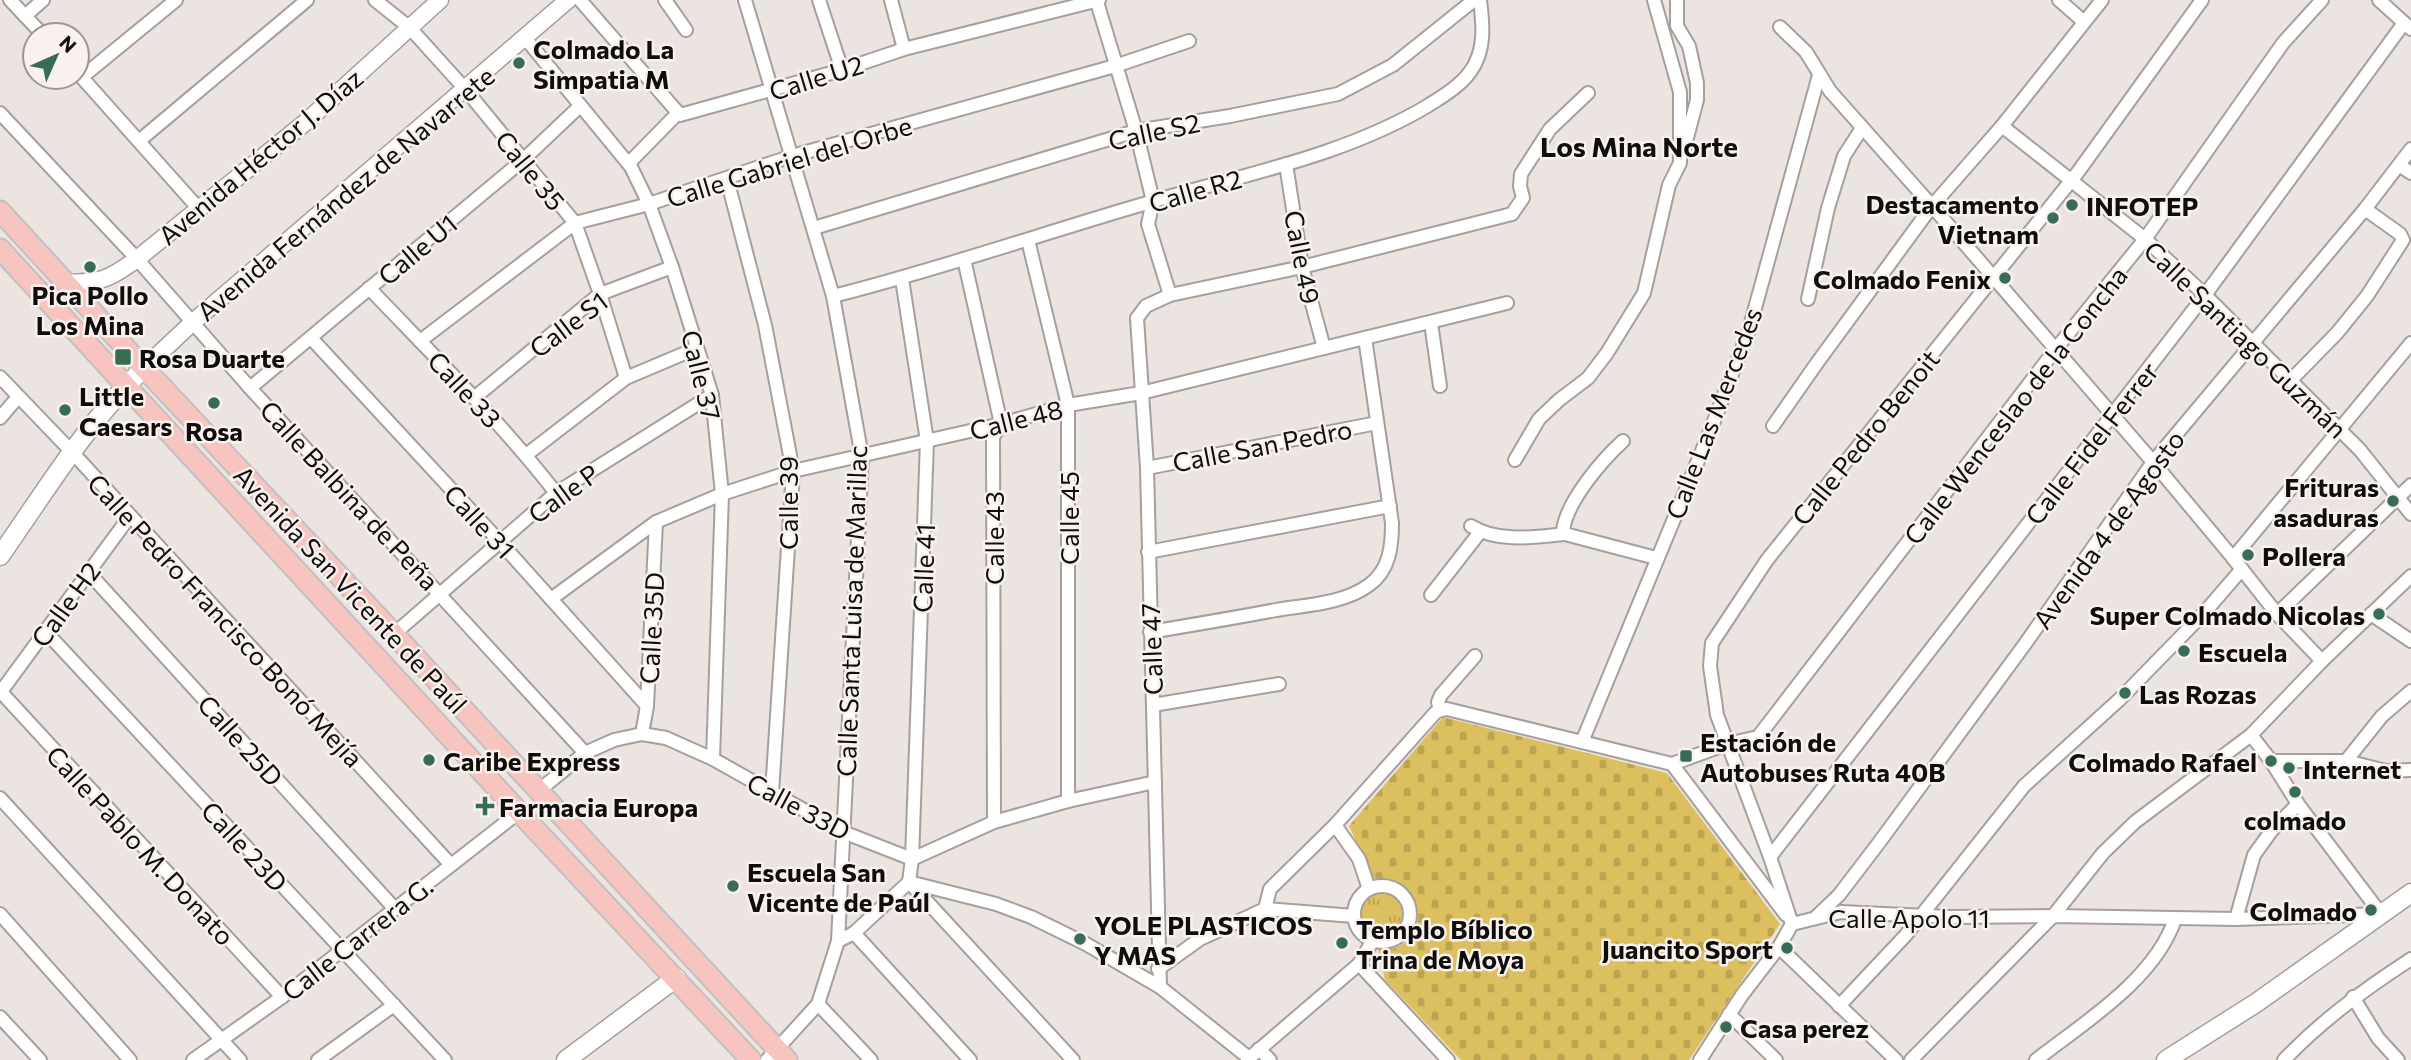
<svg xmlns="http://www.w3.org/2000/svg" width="2411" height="1060" font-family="Commissioner,sans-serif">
  <defs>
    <pattern id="grass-tufts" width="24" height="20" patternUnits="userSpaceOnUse" patternTransform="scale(1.75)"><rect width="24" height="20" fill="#dcc05f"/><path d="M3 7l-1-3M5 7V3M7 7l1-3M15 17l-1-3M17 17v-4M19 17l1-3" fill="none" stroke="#bca451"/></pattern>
    <pattern id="cemetery-stones" width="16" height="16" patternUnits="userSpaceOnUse" patternTransform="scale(1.75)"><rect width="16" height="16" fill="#dcc05f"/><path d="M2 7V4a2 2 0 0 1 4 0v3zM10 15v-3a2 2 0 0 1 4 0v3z" fill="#bca451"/></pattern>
  </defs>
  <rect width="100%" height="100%" fill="#ebe4e0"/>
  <!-- grass -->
  <circle fill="url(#grass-tufts)" cx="1382" cy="913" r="24"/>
  <!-- cemetery -->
  <path fill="url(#cemetery-stones)" d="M1443,717L1667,773L1780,924L1689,1060H1461L1385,980L1378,950C1383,950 1390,950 1395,948C1421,938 1426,906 1405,888C1396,880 1384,880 1373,878L1349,826Z"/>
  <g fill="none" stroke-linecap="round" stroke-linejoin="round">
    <defs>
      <g id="minor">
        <path d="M10,0L43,35"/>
        <path d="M375,0L410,28L466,90L575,223L600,294L626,378"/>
        <path d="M580,0L680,115L842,70L904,49L1099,0"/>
        <path d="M665,0L686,30"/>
        <path d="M745,0L833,296L862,457L838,941L818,1004L767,1060"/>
        <path d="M819,0L842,70"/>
        <path d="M891,0L904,49"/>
        <path d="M1677,0V26L1689,46L1697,83V100L1684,149"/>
        <path d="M2059,0L2083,21"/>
        <path d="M2379,0L2411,29"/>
        <path d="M1097,2L1136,131L1153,201L1148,224L1170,295"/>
        <path d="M25,16L43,0"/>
        <path d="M1780,27L1806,52L1830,91L1932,206L2153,462L2233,558L2277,614L2322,661"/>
        <path d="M526,39L631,167L649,204L672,267L712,395L722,494L713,759"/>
        <path d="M77,72L199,209"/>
        <path d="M82,77L176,0"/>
        <path d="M0,113L137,259L250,388L585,753"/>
        <path d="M2002,126L2145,239L2205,295L2360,450L2411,514"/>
        <path d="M139,141L307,0"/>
        <path d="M629,163L678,113"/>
        <path d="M1286,164L1302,267L1324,348"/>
        <path d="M2399,165L2411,173"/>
        <path d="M727,179L765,325L793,471L772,792"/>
        <path d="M814,228L1136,131L1230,116L1338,94L1393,65L1474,0"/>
        <path d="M1028,240L1068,405V801"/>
        <path d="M964,259L1001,424L993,437L994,822"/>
        <path d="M902,279L927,441L912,859L909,882L1073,1060"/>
        <path d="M369,288C433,355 499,420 556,493"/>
        <path d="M833,296C941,269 1046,232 1154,201C1246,174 1346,155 1429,105C1443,96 1460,86 1470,72C1486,51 1483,24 1480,0"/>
        <path d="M1808,299L1828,208L1844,156L1862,128"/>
        <path d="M1431,323L1440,386"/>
        <path d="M311,338L500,542L647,706"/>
        <path d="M420,341L575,223L649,204L792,156L1115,66L1189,41"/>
        <path d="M0,377L72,452L451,865"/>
        <path d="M2290,381L2337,333L2367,296L2403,240L2400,234L2365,209"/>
        <path d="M250,388L523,160L580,106"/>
        <path d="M474,398L600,294L672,267"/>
        <path d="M0,418L18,397"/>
        <path d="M1773,426L1817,363L1932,206L2002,126L2102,0"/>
        <path d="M1623,441C1602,460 1566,502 1563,531L1565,534L1656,558"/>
        <path d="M526,455L626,378L697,348"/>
        <path d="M1515,460L1539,419L1559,400L1588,378L1607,353L1644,293L1669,185L1680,163V92L1654,0"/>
        <path d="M1147,468L1377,423"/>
        <path d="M1471,526C1498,543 1535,537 1565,534"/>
        <path d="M1148,552L1390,506"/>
        <path d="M2233,558L2411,343"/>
        <path d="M88,572L395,909"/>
        <path d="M1431,595L1480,532"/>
        <path d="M551,599L656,522L722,494L793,471L1001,424L1068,405L1141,393L1507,303"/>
        <path d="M2277,614L2411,485"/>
        <path d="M2371,614L2411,641"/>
        <path d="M45,631L445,1060"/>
        <path d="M1150,632C1192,625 1234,618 1276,610C1306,605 1343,604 1369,585C1390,570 1392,546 1392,523L1365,338"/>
        <path d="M394,634L556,493L712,395"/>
        <path d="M1,692L282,997"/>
        <path d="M0,693L130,516"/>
        <path d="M1153,705L1279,684"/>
        <path d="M1440,710L1447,709L1672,764L1786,915"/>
        <path d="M1440,710L1438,702L1441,695L1475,656"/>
        <path d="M642,734L647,706L656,522"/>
        <path d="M2251,735L2271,761L2298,804L2381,914"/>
        <path d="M1582,742L1709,434L1749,330L1819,75"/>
        <path d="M2271,761H2346L2386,771L2411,770"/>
        <path d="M2346,761L2382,716L2411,691"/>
        <path d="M1672,764L1727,744L1758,737L2055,350L2145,239L2283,43L2322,0"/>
        <path d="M537,792L585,753L614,740L642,734L666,738L713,759L843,832L912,859L994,822L1068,801L1155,782"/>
        <path d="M0,798L240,1060"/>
        <path d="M1335,825L1359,859L1369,889"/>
        <path d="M1770,857L2205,295L2404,23"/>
        <circle cx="1382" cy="914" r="28"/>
        <path d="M1265,909L1270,889L1335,825L1435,713L1440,710"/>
        <path d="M0,914L130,1060"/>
        <path d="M1816,917L1839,895L1878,844L2025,644L2153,462L2365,209L2411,149"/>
        <path d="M2236,919L2254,855L2272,830L2298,804"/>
        <path d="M1792,924L1770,857L1717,715L1710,666L1712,643L1767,560L2078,172L2202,0"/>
        <path d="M1792,924L1841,912L1949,917L2053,916L2236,919L2381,914"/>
        <path d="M854,933L970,1060"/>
        <path d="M838,941L854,933L909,882L996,904L1031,917L1086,944L1160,987L1249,1058"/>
        <path d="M1779,947L1896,1060"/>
        <path d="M1359,964L1448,1060"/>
        <path d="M1158,969L1200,939L1265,909L1354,916"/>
        <path d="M1160,987L1147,468L1137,318L1146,306L1170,295L1302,267L1512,214L1523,198L1520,186L1521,174L1550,129L1588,93"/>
        <path d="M2353,997L2378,1038L2398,1060"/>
        <path d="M818,1004L871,1060"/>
        <path d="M1839,1006L1905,936L2024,786L2120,699L2204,613L2242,569"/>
        <path d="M1729,1014L1776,1060"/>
        <path d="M0,1017L40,1060"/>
        <path d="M1259,1049L1270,1060"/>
        <path d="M193,1060L282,997L519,812"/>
        <path d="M318,1060L394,1005"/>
        <path d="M1247,1060L1359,964L1373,940"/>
        <path d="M1700,1060L1742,995L1779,947L1792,924"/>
        <path d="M1911,1060L2053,916L2103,853L2135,822L2251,735L2322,661L2411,576"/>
        <path d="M2036,1060C2085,1022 2155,979 2175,919"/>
        <path d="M2284,1060C2322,1020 2365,989 2411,959"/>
      </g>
      <g id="tertiary">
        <path d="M66,283C102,282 108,280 137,259L307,121L440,0"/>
        <path d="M144,368L193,322L568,0"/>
      </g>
      <g id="secondary">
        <path d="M0,556C45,492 87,422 144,368"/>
        <path d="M566,1060L676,978"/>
        <path d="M2166,1060L2256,1003L2411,893"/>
      </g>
      <g id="primary">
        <path d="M0,211L144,368L394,634L787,1060"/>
        <path d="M0,249L519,812L751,1060"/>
      </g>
    </defs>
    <!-- minor casing -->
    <use href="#minor" stroke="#a69f9b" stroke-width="16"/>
    <!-- tertiary casing -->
    <use href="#tertiary" stroke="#a69f9b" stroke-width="19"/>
    <!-- secondary casing -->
    <use href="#secondary" stroke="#a69f9b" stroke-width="21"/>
    <!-- primary casing -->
    <use href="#primary" stroke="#c1c0c0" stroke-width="23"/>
    <!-- minor -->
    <use href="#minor" stroke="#fff" stroke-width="12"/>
    <!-- tertiary -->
    <use href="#tertiary" stroke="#fff" stroke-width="16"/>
    <!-- secondary -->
    <use href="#secondary" stroke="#fff" stroke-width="18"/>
    <!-- primary -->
    <use href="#primary" stroke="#f8c4bf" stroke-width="19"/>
  </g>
  <!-- markers -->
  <g fill="#366d54" stroke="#f9f1ed" stroke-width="2.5">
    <circle cx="519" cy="63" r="7"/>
    <circle cx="2072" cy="205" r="7"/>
    <circle cx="2053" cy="218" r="7"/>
    <circle cx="90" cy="267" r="7"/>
    <circle cx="2005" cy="278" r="7"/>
    <rect x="114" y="348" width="18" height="18" rx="3.5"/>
    <circle cx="214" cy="403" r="7"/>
    <circle cx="65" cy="410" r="7"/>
    <circle cx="2393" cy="501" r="7"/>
    <circle cx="2248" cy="555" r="7"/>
    <circle cx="2379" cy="614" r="7"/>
    <circle cx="2184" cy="651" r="7"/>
    <circle cx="2125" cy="693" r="7"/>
    <rect x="1679" y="749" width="14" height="14" rx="3.5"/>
    <circle cx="429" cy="760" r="7"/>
    <circle cx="2271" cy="761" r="7"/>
    <circle cx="2289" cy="768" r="7"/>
    <circle cx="2295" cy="792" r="7"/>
    <path d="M481.5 795.5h7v7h7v7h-7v7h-7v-7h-7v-7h7z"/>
    <circle cx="733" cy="886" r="7"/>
    <circle cx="2371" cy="910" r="7"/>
    <circle cx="1080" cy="939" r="7"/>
    <circle cx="1342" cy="943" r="7"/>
    <circle cx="1787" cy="948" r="7"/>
    <circle cx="1726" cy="1027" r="7"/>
  </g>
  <g text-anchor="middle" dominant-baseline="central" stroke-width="5" stroke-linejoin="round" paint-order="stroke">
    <!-- poi labels -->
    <g font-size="26" font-weight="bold" fill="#100e0d" stroke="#f9f1ed" text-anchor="start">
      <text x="533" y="48">Colmado La<tspan x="533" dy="30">Simpatia M</tspan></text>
      <text x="2039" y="203" text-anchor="end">Destacamento<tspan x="2039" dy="30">Vietnam</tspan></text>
      <text x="2086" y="205">INFOTEP</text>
      <text x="1991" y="278" text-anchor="end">Colmado Fenix</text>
      <text x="90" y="294" text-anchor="middle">Pica Pollo<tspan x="90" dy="30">Los Mina</tspan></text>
      <text x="139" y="357">Rosa Duarte</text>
      <text x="79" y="395">Little<tspan x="79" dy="30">Caesars</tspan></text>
      <text x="214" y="430" text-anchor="middle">Rosa</text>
      <text x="2379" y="486" text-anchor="end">Frituras<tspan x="2379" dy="30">asaduras</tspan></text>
      <text x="2262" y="555">Pollera</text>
      <text x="2365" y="614" text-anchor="end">Super Colmado Nicolas</text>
      <text x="2198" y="651">Escuela</text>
      <text x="2139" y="693">Las Rozas</text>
      <text x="1700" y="741">Estación de<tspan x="1700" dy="30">Autobuses Ruta 40B</tspan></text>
      <text x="443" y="760">Caribe Express</text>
      <text x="2257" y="761" text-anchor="end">Colmado Rafael</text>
      <text x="2303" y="768">Internet</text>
      <text x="499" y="806">Farmacia Europa</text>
      <text x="2295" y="819" text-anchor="middle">colmado</text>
      <text x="747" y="871">Escuela San<tspan x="747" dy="30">Vicente de Paúl</tspan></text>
      <text x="2357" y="910" text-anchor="end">Colmado</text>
      <text x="1094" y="924">YOLE PLASTICOS<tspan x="1094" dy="30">Y MAS</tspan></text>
      <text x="1356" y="928">Templo Bíblico<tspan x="1356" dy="30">Trina de Moya</tspan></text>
      <text x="1773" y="948" text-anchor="end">Juancito Sport</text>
      <text x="1740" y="1027">Casa perez</text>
    </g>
    <!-- street labels -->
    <g font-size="26" fill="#100e0d" stroke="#f9f1ed">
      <text transform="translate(816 77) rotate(-17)">Calle U2</text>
      <text transform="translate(1154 131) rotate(-12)">Calle S2</text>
      <text transform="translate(260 156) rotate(-40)">Avenida Héctor J. Díaz</text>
      <text transform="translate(789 161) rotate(-17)">Calle Gabriel del Orbe</text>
      <text transform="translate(531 170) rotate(51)">Calle 35</text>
      <text transform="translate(1195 190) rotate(-16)">Calle R2</text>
      <text transform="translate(345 193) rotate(-40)">Avenida Fernández de Navarrete</text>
      <text transform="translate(417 249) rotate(-40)">Calle U1</text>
      <text transform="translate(1303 257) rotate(79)">Calle 49</text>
      <text transform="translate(568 324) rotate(-37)">Calle S1</text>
      <text transform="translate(2246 339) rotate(44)">Calle Santiago Guzmán</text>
      <text transform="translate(702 375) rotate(76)">Calle 37</text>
      <text transform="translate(465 389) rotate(47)">Calle 33</text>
      <text transform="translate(2015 405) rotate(-52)">Calle Wenceslao de la Concha</text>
      <text transform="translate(1713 413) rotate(-69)">Calle Las Mercedes</text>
      <text transform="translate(1016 419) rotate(-14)">Calle 48</text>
      <text transform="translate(1865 437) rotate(-51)">Calle Pedro Benoit</text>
      <text transform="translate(2091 443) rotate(-52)">Calle Fidel Ferrer</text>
      <text transform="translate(1262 445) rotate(-11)">Calle San Pedro</text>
      <text transform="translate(563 493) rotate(-36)">Calle P</text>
      <text transform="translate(350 495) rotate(47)">Calle Balbina de Peña</text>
      <text transform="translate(787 503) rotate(-90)">Calle 39</text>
      <text transform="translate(1068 518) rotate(-90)">Calle 45</text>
      <text transform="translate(480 521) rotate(47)">Calle 31</text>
      <text transform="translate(2108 529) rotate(-54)">Avenida 4 de Agosto</text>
      <text transform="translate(993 538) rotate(-90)">Calle 43</text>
      <text transform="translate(923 568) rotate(-88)">Calle 41</text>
      <text transform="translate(351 589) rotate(47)">Avenida San Vicente de Paúl</text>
      <text transform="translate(65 604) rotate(-54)">Calle H2</text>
      <text transform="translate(851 611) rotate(-88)">Calle Santa Luisa de Marillac</text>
      <text transform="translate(226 620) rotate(47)">Calle Pedro Francisco Bonó Mejía</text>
      <text transform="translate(651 628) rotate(-87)">Calle 35D</text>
      <text transform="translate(1151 649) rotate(-92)">Calle 47</text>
      <text transform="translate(241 740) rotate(48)">Calle 25D</text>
      <text transform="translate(799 806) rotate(28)">Calle 33D</text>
      <text transform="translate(141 845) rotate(47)">Calle Pablo M. Donato</text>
      <text transform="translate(245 846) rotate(47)">Calle 23D</text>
      <text x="1909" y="917">Calle Apolo 11</text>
      <text transform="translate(357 938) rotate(-38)">Calle Carrera G.</text>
    </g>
    <!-- neighbourhood labels -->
    <g font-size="28" font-weight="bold" fill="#100e0d" stroke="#f9f1ed">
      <text x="1639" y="146">Los Mina Norte</text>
    </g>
  </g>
  <!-- north arrow -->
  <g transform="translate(56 56) rotate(45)"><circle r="33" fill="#f9f1ed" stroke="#9c9693" stroke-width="2"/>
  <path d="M0-5L12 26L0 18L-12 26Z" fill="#366d54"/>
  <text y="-10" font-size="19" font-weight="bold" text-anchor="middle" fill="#100e0d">N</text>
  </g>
</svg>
